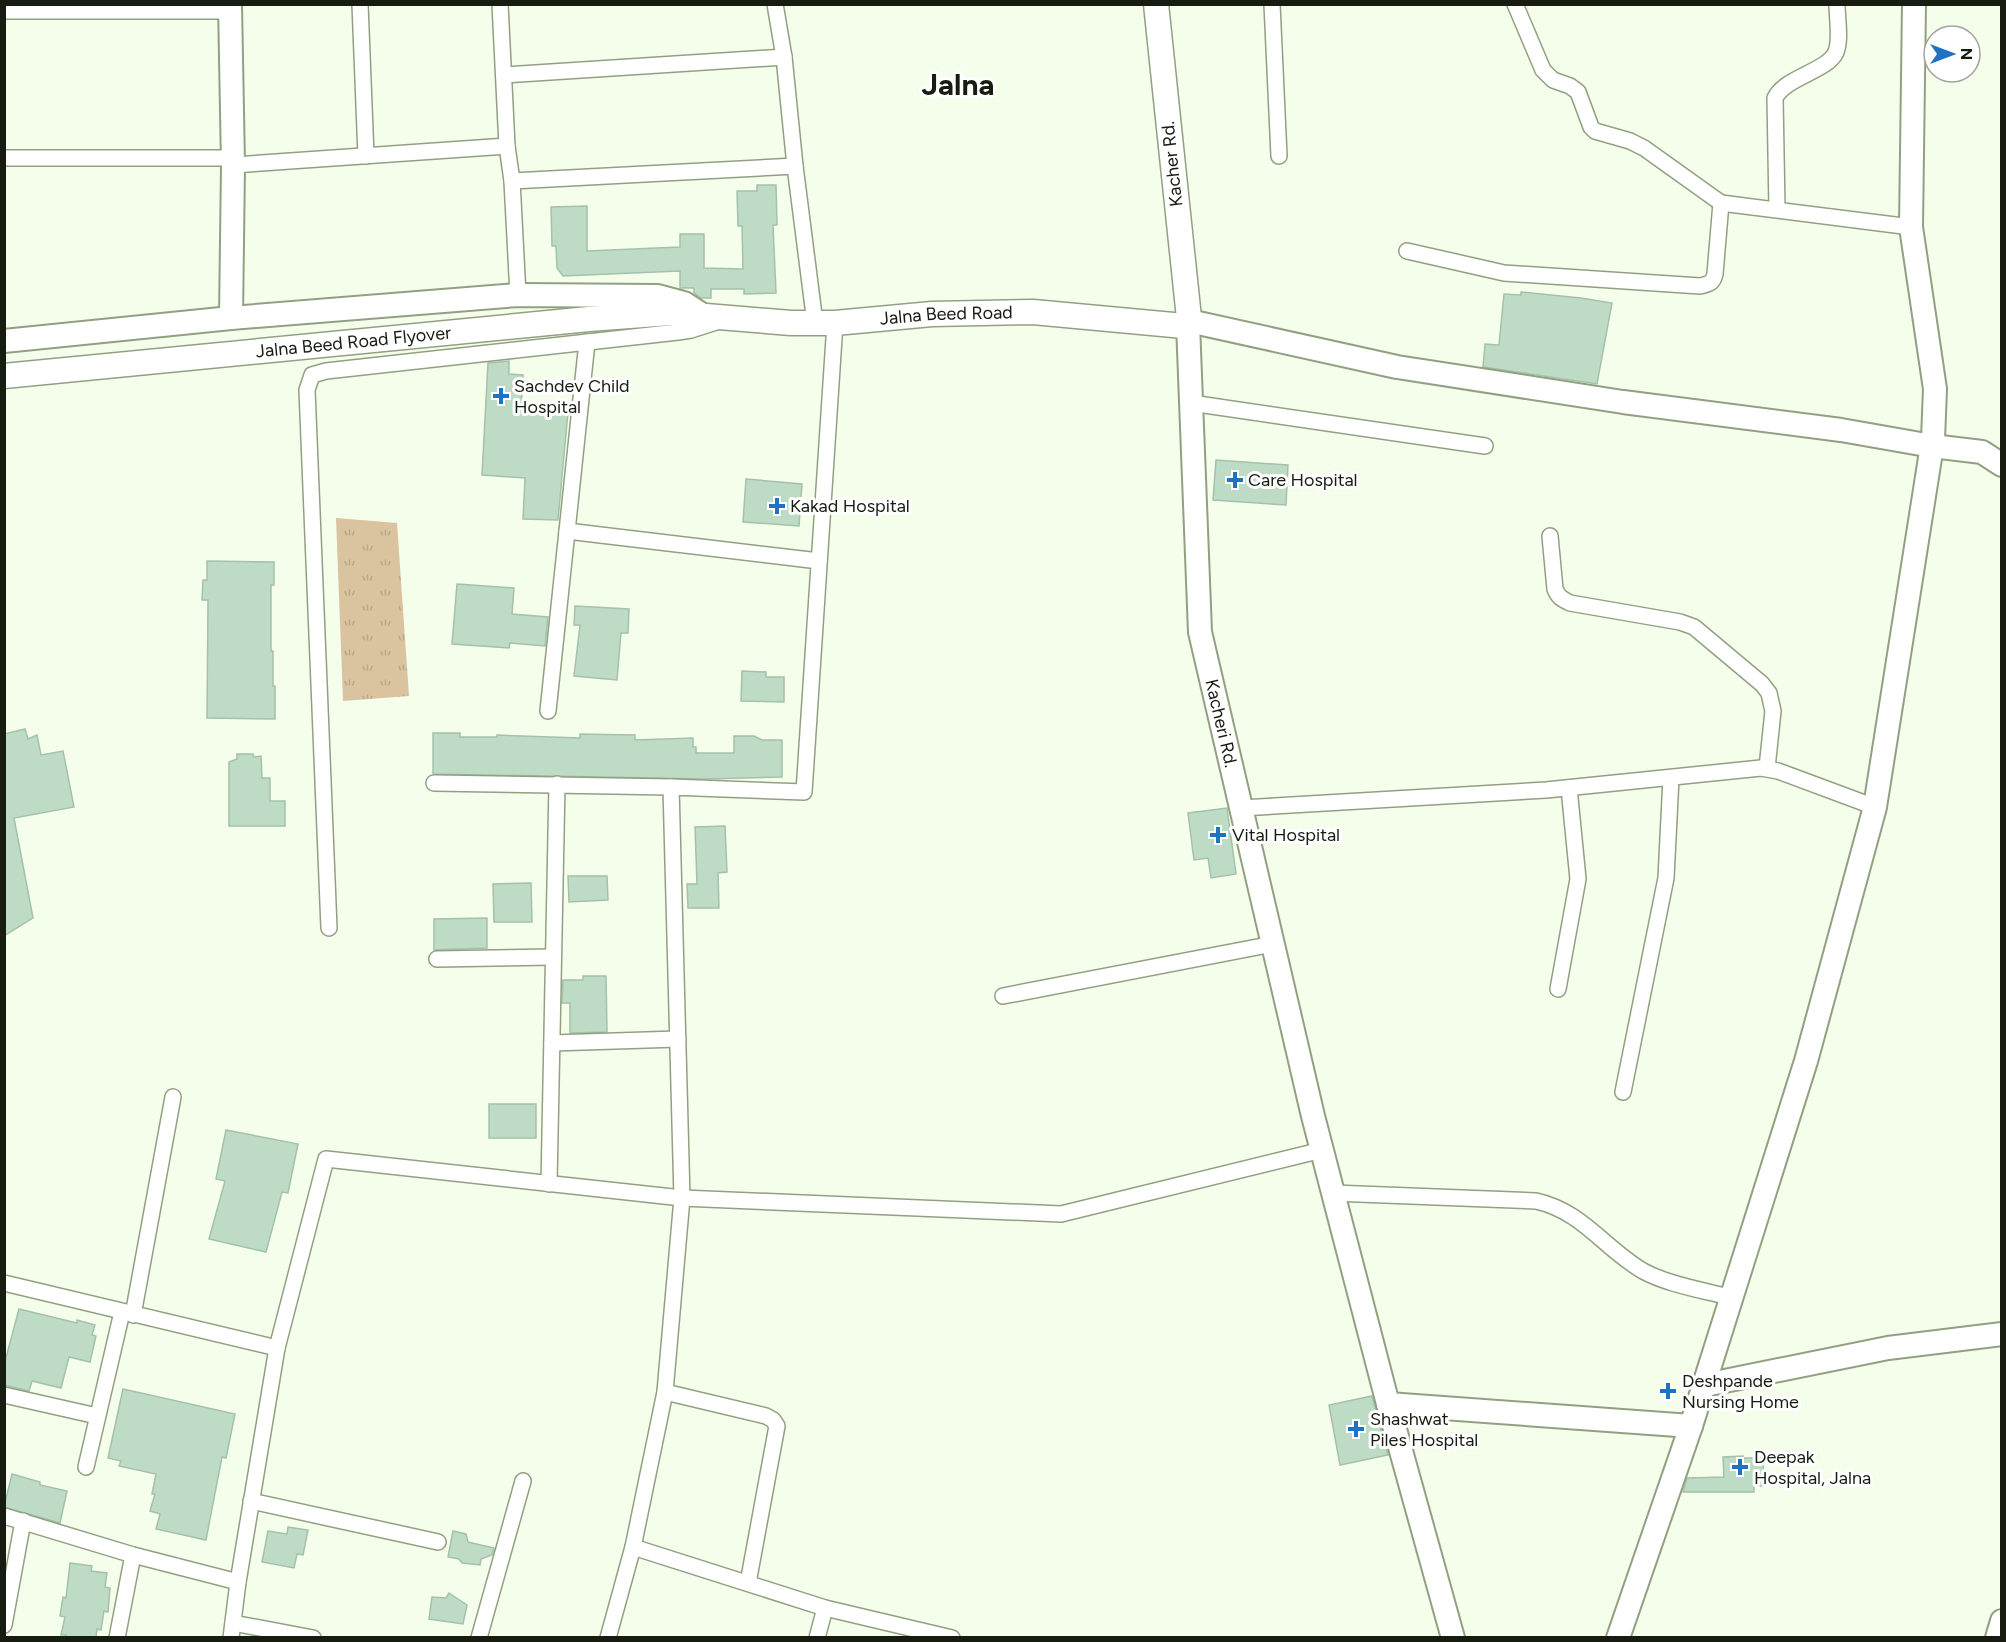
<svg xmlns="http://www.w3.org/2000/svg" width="2006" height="1642" font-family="Figtree,sans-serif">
  <defs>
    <pattern id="grass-tufts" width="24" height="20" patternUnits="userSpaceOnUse" patternTransform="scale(1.5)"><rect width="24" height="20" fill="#dac39f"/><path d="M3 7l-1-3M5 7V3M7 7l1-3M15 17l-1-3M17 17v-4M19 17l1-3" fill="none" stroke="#baa788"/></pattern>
  </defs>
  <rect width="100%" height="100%" fill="#f5feeb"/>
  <!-- grass -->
  <path fill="url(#grass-tufts)" d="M336,518L397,523L409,696L343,701Z"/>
  <!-- building -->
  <g fill="#bedcc5" stroke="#a4c1ab" stroke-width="1.5">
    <path d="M757,185H776L777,225H773L776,293L744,294V289H711V298H701L694,293V288H680V271L563,276L557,268L556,246H552L551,207L587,206V251L680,247V234H704V268L743,269L742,226H738L737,191H757Z"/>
    <path d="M1521,292L1581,298L1612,303L1597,384L1483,367L1485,344L1499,345L1504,294L1521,295Z"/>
    <path d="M509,361V374L523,375L521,410L568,412L558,520L523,519L525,478L482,475L488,363Z"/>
    <path d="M1216,460L1288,465L1286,505L1213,500Z"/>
    <path d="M746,479L802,484L799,526L743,522Z"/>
    <path d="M207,561L274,562V585H271V651H273V686H275V719L207,718L208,600H202L203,580H207Z"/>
    <path d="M457,584L514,588L512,614L548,617L545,646L510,643L509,648L452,644Z"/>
    <path d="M575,606L629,609L628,633H621L617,680L574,676L580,625H574Z"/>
    <path d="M742,671L766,672V677H784V702L741,701Z"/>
    <path d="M25,729L28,739L37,735L41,755L63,751L74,807L14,818L33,918L4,936V734Z"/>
    <path d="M433,733H460V737H497V735L580,738V734L635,735V740L693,738V747H696V753H734V736H754L762,740H782V777L706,779L433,774Z"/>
    <path d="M237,754H253L254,757L261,756L262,778H270V801H285V826H229V762L237,759Z"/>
    <path d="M1227,808L1236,874L1211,878L1208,858L1194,860L1188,813Z"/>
    <path d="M725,826L727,872L718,873L719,908H688L687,884H697L695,827Z"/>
    <path d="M568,876H607L608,900L569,902Z"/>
    <path d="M531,883L532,922H494L493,884Z"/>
    <path d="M487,918V948L434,950V919Z"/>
    <path d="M583,976H606L607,1032L570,1033V1003H562L563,980H583Z"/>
    <rect x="489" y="1104" width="47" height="34"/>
    <path d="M226,1130L298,1144L288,1193L282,1192L266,1252L209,1239L225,1181L216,1179Z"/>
    <path d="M19,1309L77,1323V1320L95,1325L92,1335L96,1336L90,1362L69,1357L61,1388L32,1381L29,1391L4,1385V1365Z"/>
    <path d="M123,1389L235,1414L226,1458L222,1457L206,1540L156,1529L160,1514L150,1511L155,1494H152L156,1474L119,1466L121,1461L108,1458Z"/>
    <path d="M1372,1396L1388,1455L1340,1465L1329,1405Z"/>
    <path d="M1743,1456V1458H1763L1764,1486H1754V1492H1683L1687,1478L1724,1477L1723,1457Z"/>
    <path d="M12,1474L40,1482V1485L67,1491L60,1523L4,1507Z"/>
    <path d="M288,1527L308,1530L303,1555L297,1554L294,1568L262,1562L268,1531L287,1534Z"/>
    <path d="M453,1531L466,1534L468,1542L494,1548L492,1555L481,1559L480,1565L462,1563L459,1559L448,1557Z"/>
    <path d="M70,1563L92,1566L91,1571L107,1573L105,1587L110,1588L108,1612L104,1611L101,1630L97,1629L96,1638H66V1635H61L65,1617L60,1616L63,1597L66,1598Z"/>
    <path d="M449,1593L467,1605L463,1624L429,1619L432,1597L446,1598Z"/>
  </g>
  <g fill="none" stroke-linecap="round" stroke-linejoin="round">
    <defs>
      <g id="street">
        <path d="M360,4L366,156"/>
        <path d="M500,4L507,146L512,181L518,295"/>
        <path d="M775,4L784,57L795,166L815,323"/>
        <path d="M1272,4L1279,156"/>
        <path d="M1515,4L1543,70L1553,80L1570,86L1578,92L1591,127L1595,131L1630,141L1644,148L1721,203"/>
        <path d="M4,11H230"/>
        <path d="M504,75L784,57"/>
        <path d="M4,158H233"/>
        <path d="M233,165L507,146"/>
        <path d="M512,181L795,166"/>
        <path d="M1777,209L1775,98C1785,77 1828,71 1836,52C1841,39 1837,19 1837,4"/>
        <path d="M1407,251L1504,273L1700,286C1709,284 1713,283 1715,274L1721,203L1911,227"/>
        <path d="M1191,403L1485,446"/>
        <path d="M567,531L819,561"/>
        <path d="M1550,536L1555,589C1558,597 1562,599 1570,603L1680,622L1694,627L1762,684L1769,693L1773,711L1767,768"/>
        <path d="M548,711L587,342"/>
        <path d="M434,783L671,787"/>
        <path d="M1241,808L1546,790L1761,768L1778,771L1875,807"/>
        <path d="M329,928L307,390L312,375L326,371L678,332L691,330L716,322"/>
        <path d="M437,959L553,957"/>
        <path d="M1558,989L1578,879L1569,788"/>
        <path d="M1003,996L1273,944"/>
        <path d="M552,1043L678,1039"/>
        <path d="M1623,1092L1666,878L1671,778"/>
        <path d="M549,1184L557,784"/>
        <path d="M1333,1193L1536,1201C1582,1211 1604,1248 1643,1271C1669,1285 1703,1290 1732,1298"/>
        <path d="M4,1283L277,1348L238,1582L231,1638"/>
        <path d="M133,1315L173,1097"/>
        <path d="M277,1348L326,1159L682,1198L1061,1214L1322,1150"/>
        <path d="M665,1392L766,1416L773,1420L777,1426L748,1583"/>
        <path d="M4,1395L97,1416"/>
        <path d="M86,1467L122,1312"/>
        <path d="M251,1501L438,1542"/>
        <path d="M4,1516L133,1555L238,1582"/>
        <path d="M633,1547L825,1608"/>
        <path d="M233,1623L313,1638"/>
        <path d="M4,1625L23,1521"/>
        <path d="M117,1638L133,1555"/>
        <path d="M479,1638L523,1481"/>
        <path d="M608,1638L633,1547L665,1392L682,1198L671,787L804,792L835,323"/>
        <path d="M817,1638L825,1608L952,1638"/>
      </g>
      <g id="secondary">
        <path d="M231,318L518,295L658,296L684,303L704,316"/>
        <path d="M1189,321L1397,367L1623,402L1841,430L1932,446L1982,452L2002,465"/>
        <path id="s1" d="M1188,324L1200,632L1313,1116L1388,1404L1453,1638"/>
        <path d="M4,341L231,318L233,165L230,4"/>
        <path d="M1705,1385L1888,1348L2002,1334"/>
        <path d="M1388,1404L1691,1426"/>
        <path d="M1618,1638L1691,1426L1806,1061L1875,807L1933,439L1935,389L1911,227L1914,4"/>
        <path d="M1997,1638L2002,1621"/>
      </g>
      <g id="primary">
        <path id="s2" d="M4,376L589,319L670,313L791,323H835L932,314L1033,312L1184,326L1188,324L1189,318L1156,4"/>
      </g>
    </defs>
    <!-- street casing -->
    <use href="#street" stroke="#92a082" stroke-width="18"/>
    <!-- secondary casing -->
    <use href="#secondary" stroke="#92a082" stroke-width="26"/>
    <!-- primary casing -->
    <use href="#primary" stroke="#92a082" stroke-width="27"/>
    <!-- street -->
    <use href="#street" stroke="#fff" stroke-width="15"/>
    <!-- secondary -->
    <use href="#secondary" stroke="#fff" stroke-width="22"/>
    <!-- primary -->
    <use href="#primary" stroke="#fff" stroke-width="24"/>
  </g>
  <!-- markers -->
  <g fill="#1f74c2" stroke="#fff" stroke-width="2">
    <path d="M498 387h6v6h6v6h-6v6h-6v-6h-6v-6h6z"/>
    <path d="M1232 471h6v6h6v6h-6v6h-6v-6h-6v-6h6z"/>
    <path d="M774 497h6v6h6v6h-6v6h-6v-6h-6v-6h6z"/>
    <path d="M1215 826h6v6h6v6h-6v6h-6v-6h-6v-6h6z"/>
    <path d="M1665 1382h6v6h6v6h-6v6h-6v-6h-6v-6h6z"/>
    <path d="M1353 1420h6v6h6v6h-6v6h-6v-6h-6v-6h6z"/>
    <path d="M1737 1458h6v6h6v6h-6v6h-6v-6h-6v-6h6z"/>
  </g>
  <g text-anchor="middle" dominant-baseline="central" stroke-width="6" stroke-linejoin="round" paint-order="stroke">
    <!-- street labels -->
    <g font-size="18" fill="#171c11" stroke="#fff">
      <text transform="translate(1172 164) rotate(-96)">Kacher Rd.</text>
      <text stroke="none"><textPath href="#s2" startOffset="946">Jalna Beed Road</textPath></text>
      <text stroke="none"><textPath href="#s2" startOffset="351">Jalna Beed Road Flyover</textPath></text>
      <text stroke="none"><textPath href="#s1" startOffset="402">Kacheri Rd.</textPath></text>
    </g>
    <!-- poi labels -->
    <g font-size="18" fill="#171c11" stroke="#fff" text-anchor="start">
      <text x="514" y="386">Sachdev Child<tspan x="514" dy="21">Hospital</tspan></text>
      <text x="1248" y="480">Care Hospital</text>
      <text x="790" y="506">Kakad Hospital</text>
      <text x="1232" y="835">Vital Hospital</text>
      <text x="1682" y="1381">Deshpande<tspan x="1682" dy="21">Nursing Home</tspan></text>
      <text x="1370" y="1419">Shashwat<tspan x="1370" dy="21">Piles Hospital</tspan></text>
      <text x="1754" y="1457">Deepak<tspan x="1754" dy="21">Hospital, Jalna</tspan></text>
    </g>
    <!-- town labels -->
    <g font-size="30" font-weight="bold" fill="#171c11" stroke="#fff">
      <text x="958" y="84">Jalna</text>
    </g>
  </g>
  <!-- border -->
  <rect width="2006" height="1642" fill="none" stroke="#171c11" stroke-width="12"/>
  <!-- north arrow -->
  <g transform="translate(1952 54) rotate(90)"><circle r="28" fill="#ffffff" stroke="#a2a4a0" stroke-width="1.5"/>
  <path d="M0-4.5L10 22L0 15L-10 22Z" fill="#1f74c2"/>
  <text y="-9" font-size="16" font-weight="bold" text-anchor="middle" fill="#171c11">N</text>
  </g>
</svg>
